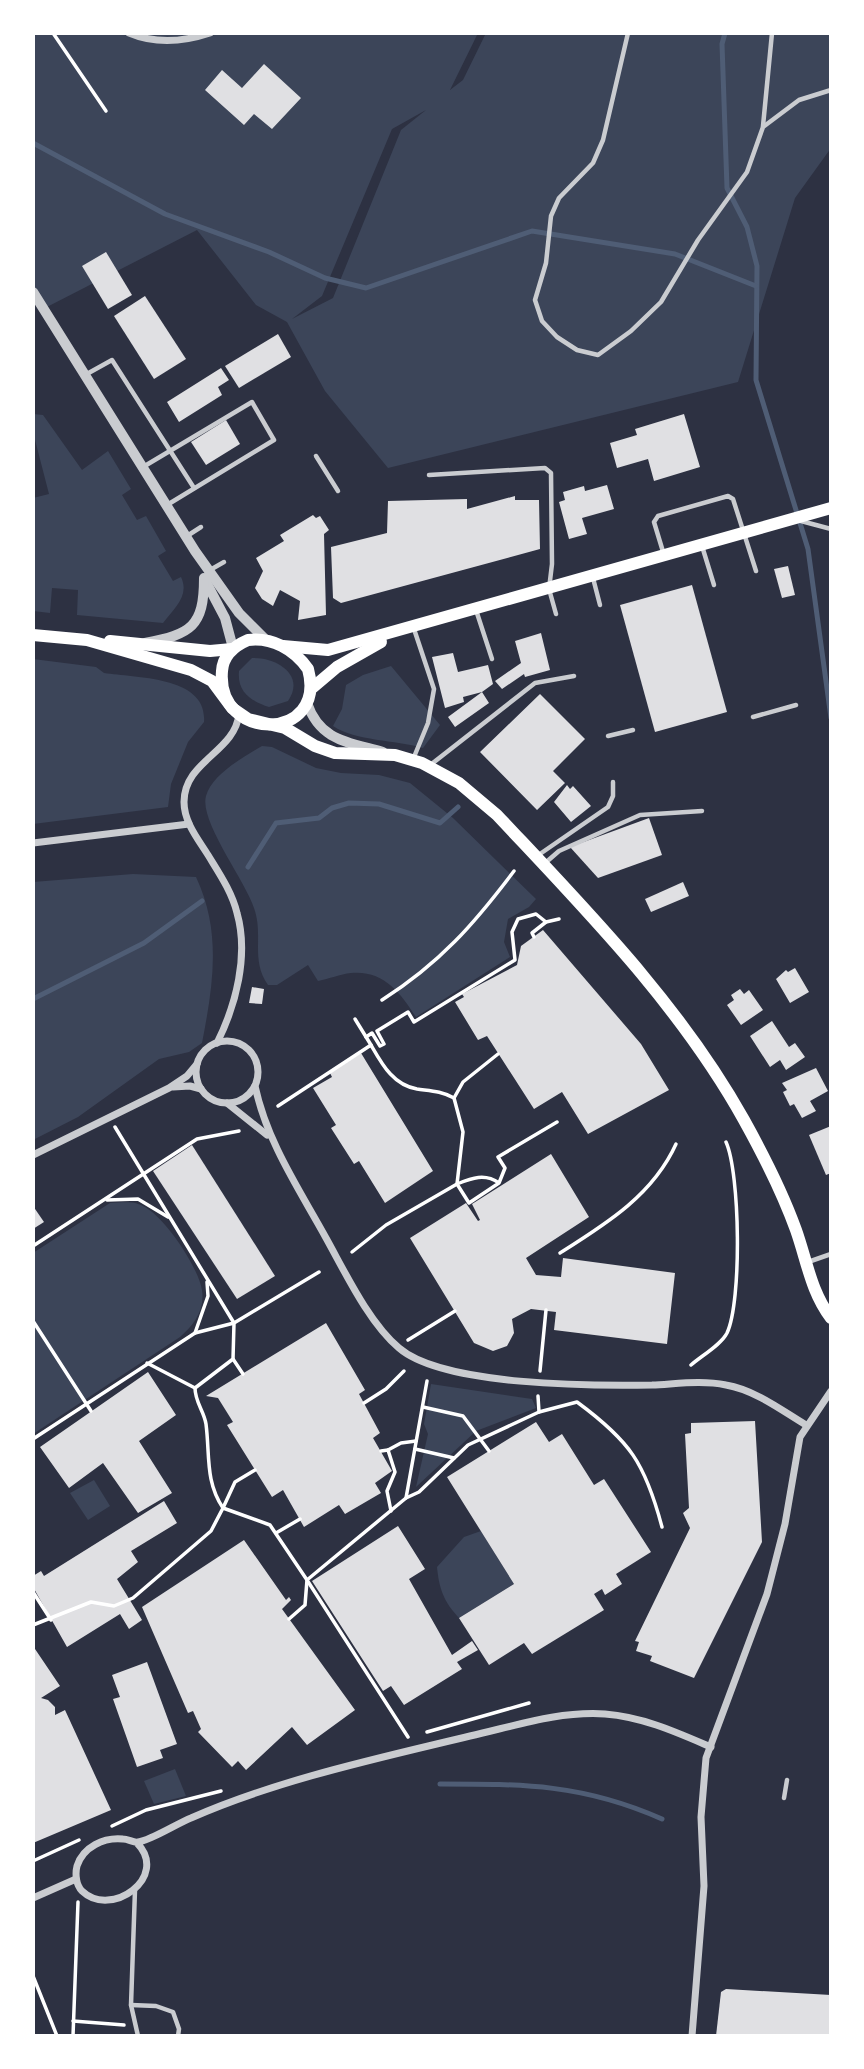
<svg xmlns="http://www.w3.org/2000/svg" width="864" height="2069" font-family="Rubik,sans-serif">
  <rect width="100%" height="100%" fill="#2d3142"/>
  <!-- green -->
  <g fill="#3c4559" fill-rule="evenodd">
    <path d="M33,33H478L450,90L463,80L486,33H831V148L795,198L738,382L388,468L325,391L287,322L256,305L197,230L43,309L33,292ZM426,110L401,130L333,298L292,319L322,296L392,129Z"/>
    <path d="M33,414L43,415L82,470L108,451L131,489L122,495L137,520L146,516L166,551L158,556L173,581L181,577C190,596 174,608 163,623L77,615L78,590L52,588L50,613L33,611V498L49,494L33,432Z"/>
    <path d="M252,658C276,657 306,675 288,701L269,707C251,701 237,692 239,671Z"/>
    <path d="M33,659L96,667L104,673C136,678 208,676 204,722L188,742L171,784L168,807L33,824Z"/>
    <path d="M391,666L440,725L423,748C395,740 356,741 333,726L342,709L346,685L363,675Z"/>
    <path d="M262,746L272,747L316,768L341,773L379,775L410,783L453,818L536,899L529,907L508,919L504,942L510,957L416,1017C400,992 383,970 351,973C340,974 329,979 318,981L308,965L277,985H268C250,959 264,936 254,908C245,880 199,821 206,796C212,774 244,757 262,746Z"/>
    <path d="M133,874L196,877C222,932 213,986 202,1043L189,1052L159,1059L78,1117L33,1140V882Z"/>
    <path d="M110,1203C118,1203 130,1201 138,1204C161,1210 198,1266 202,1290C205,1310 194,1325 180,1337L33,1434V1253Z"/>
    <path d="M431,1384L532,1399L536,1408L476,1431L416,1487L428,1434L424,1424Z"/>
    <path d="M94,1480L110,1506L88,1520L70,1493Z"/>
    <path d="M481,1531L514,1584L459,1618C444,1602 439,1589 437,1567L464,1537Z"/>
    <path d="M175,1769L186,1796L154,1804L144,1781Z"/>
  </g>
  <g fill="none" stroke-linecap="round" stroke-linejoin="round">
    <!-- stream -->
    <g stroke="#4f5d75" stroke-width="5">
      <path d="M725,33L722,44L727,188L747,227L757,266L756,380L808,549L831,718"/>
      <path d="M33,143L165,214L269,252L325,278L366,288L532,231L675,254L756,286"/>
      <path d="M248,867L276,823L319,818L332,808L349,803L379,804L440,823L458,807"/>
      <path d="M33,999L144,943L202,901"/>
      <path d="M440,1784C524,1784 583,1784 662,1819"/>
    </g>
  </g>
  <!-- building -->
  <g fill="#e0e0e3">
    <path d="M264,64L301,98L272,129L254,114L244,125L205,90L222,70L242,88Z"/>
    <path d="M106,252L132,295L108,309L82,266Z"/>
    <path d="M145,296L186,359L154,379L114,316Z"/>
    <path d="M278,334L291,357L239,388L225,366Z"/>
    <path d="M221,368L229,380L218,387L222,395L179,422L167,402Z"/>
    <path d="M684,414L700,467L654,481L648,459L617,468L610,443L637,435L635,429Z"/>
    <path d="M226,420L240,444L206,465L191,442Z"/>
    <path d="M607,485L614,509L582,518L587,534L569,539L559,502L565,500L563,492L584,486L585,491Z"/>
    <path d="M515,496V500H539L540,549L341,603L333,598L331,547L387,533L388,501L467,499V509Z"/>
    <path d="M313,515L316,518L320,516L329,530L324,534L326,615L298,620L300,601L280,590L273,606L262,599L255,588L263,571L256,558L284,541L280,535Z"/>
    <path d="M788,566L795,595L782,598L774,569Z"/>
    <path d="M692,585L727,712L655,732L620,605Z"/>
    <path d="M541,633L550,670L525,677L524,674L502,689L495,681L521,663L515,641Z"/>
    <path d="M453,653L458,672L488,665L493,684L482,692L489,703L455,727L448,717L482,692L463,697L464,702L445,708L432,657Z"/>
    <path d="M540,694L585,739L553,771L565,783L537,810L480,752Z"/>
    <path d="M567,785L570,789L573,786L591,806L571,822L554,802Z"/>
    <path d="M649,818L662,855L598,878L570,847Z"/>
    <path d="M683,882L689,896L651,912L645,899Z"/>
    <path d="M543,930L641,1044L669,1090L588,1134L562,1092L534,1109L487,1036L478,1040L455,1002L464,997L462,994L517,965L521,946Z"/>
    <path d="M795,968L809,992L790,1003L776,979L786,970L788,972Z"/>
    <path d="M252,987L264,989L262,1004L249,1003Z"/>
    <path d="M740,989L744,994L749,990L763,1010L741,1025L727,1005L734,1000L731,995Z"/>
    <path d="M772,1021L789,1047L795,1043L805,1057L786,1070L780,1060L770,1067L750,1036Z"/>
    <path d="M361,1053L433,1171L385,1203L359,1161L354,1164L331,1128L336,1125L313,1088L332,1077L330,1073Z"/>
    <path d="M816,1068L828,1091L810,1101L816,1111L802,1118L794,1104L790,1106L783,1092L787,1090L782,1083Z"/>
    <path d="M831,1126V1173L826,1175L809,1135Z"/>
    <path d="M192,1145L275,1276L237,1299L153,1171Z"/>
    <path d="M551,1154L589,1217L526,1258L536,1275L561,1277L563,1258L675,1273L667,1344L554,1330L556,1312L531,1309L512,1319L514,1333L507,1346L493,1351L474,1343L410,1238L466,1203L478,1221L480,1220L472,1204Z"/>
    <path d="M33,1206L44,1222L33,1229Z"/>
    <path d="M326,1323L365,1390L359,1394L380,1433L373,1438L392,1471L375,1483L381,1493L345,1514L339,1505L304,1527L283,1490L272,1497L227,1425L233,1422L218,1398L206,1396Z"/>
    <path d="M148,1372L176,1415L139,1441L172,1493L138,1513L103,1463L69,1488L40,1447Z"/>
    <path d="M755,1421L762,1542L694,1678L650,1661L652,1656L636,1651L639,1642L635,1641L690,1528L683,1513L689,1508L685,1434L691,1433V1423Z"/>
    <path d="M536,1422L549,1442L562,1434L594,1485L604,1479L651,1552L616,1574L622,1584L605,1595L602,1589L594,1594L604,1610L532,1654L524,1643L489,1665L459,1618L514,1584L447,1477Z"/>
    <path d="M164,1501L177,1523L131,1551L138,1562L117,1579L142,1620L129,1629L120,1614L67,1647L33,1587V1576L41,1571L44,1576Z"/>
    <path d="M398,1526L425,1569L409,1579L452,1655L472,1641L478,1650L457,1662L462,1669L404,1705L391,1686L383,1691L312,1581Z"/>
    <path d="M244,1540L286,1600L289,1597L291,1600L282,1609L355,1710L307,1745L292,1727L246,1770L238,1761L232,1767L198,1732L201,1729L193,1711L188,1713L142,1607Z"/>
    <path d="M33,1646L60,1686L41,1698L48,1700L55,1707V1715L65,1710L111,1810L33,1843Z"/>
    <path d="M147,1662L177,1744L160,1750L163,1758L137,1767L113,1699L120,1697L112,1675Z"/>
    <path d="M726,1989L831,1995V2036H716L721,1992Z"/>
  </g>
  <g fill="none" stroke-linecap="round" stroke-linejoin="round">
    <!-- path -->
    <g stroke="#fff" stroke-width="3.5">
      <path d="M53,33L106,111"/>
      <path d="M534,937L532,933L546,922L559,919"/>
      <path d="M382,1000C440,963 474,924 514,871"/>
      <path d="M355,1019L371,1045"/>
      <path d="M366,1037L372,1033L380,1046L384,1044L377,1031L408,1012L414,1022L515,960L512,932L518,919L536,914L546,922"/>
      <path d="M278,1106L371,1045C382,1064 393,1085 417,1089C431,1091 441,1091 454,1098"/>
      <path d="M499,1183L469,1203L457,1184C472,1178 485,1173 499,1183L505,1168L498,1157L557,1122"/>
      <path d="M107,1200L138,1199L168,1217"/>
      <path d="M33,1246L197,1139L239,1131"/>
      <path d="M352,1252L386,1225L457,1184L463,1132L454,1098L463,1082L498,1054"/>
      <path d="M560,1253C606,1224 653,1195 676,1144"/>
      <path d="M33,1321L91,1411"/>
      <path d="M195,1333L208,1296L207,1282"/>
      <path d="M408,1340L455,1311"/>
      <path d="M233,1359L243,1374"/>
      <path d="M147,1363L195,1388"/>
      <path d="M691,1365C701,1356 721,1345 727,1333C742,1301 740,1173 726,1142"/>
      <path d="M540,1371L546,1310"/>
      <path d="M538,1396L539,1412L577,1402C630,1441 645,1463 662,1527"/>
      <path d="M364,1403L386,1389L404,1371"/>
      <path d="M423,1407L463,1416L489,1451"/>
      <path d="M33,1439L195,1333L234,1323L115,1127"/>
      <path d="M415,1449L454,1458"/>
      <path d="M388,1450L401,1443L416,1441"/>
      <path d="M381,1451L388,1450L395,1472L387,1491L391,1511"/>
      <path d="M255,1470L235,1482L223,1508L270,1525L307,1580L305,1605L289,1619"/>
      <path d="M406,1498L419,1492L468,1445L539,1412"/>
      <path d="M276,1533L300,1519"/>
      <path d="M33,1592L51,1620"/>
      <path d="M33,1625L91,1602L114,1606L133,1598L211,1531L223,1508C205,1481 210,1455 206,1424C204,1411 195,1402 195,1388L233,1359L234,1323L319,1272"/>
      <path d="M427,1732L529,1703"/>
      <path d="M408,1737L307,1580L406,1498L427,1381"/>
      <path d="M112,1826L146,1810L221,1791"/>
      <path d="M33,1861L79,1840"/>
      <path d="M33,1976L57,2036"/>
      <path d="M73,2021L124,2025"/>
      <path d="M73,2036L78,1902"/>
    </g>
    <!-- service -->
    <g stroke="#caccd0" stroke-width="4.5">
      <path d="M628,33L603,140L593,163L559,198L551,216L546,263L535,300L542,321L557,337L577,350L598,355L631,331L661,302L698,240L747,172L763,127L799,100L831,90"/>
      <path d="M763,126L772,33"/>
      <path d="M85,375L112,360L194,488"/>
      <path d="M316,456L338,491"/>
      <path d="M143,467L252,402L274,440L167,505"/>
      <path d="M429,475L545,468L551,473L552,564L549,589L556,614"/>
      <path d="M801,521L831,529"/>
      <path d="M187,536L201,527"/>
      <path d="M702,546L714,585"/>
      <path d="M664,555L654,522L658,516L728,496L733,499L756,571"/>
      <path d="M210,570L224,562"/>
      <path d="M593,578L600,605"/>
      <path d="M476,610L492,659"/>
      <path d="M414,629L434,689L428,723L414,757"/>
      <path d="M753,717L796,705"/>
      <path d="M608,736L633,730"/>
      <path d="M429,766L535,683L574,676"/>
      <path d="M537,856L608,807L613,796V782"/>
      <path d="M544,864L559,851L640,815L702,811"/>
      <path d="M808,1262L831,1254"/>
      <path d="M784,1798L787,1780"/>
      <path d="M135,1890L131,2005L138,2036"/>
      <path d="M131,2005L156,2006L173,2012L179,2029L178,2036"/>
    </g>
    <!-- minor -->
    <g stroke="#caccd0" stroke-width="7">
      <path d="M129,33C155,44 183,42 210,33"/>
      <path d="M33,843L189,824"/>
      <circle cx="227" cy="1072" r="31"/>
      <path d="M217,1043C236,1005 249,955 237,913C232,892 219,873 208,855C198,839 184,822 184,802C184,761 235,752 239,714"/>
      <path d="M255,1086C267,1142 299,1189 326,1238C345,1272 369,1323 399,1348C443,1386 593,1386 652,1385C676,1384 702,1380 726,1385C755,1390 781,1410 806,1425"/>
      <path d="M173,1087L190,1086L201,1089"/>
      <path d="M227,1103L267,1135"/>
      <path d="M33,1155L169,1088L187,1076L197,1064"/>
      <path d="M137,1843C170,1877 111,1919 82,1891C76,1885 75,1874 77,1866C83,1847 104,1837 123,1839C128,1839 134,1843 138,1842C150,1841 178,1823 191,1818C277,1780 379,1758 470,1736C515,1726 558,1711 605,1714C643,1717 676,1732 711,1747"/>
      <path d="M33,1898L76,1879"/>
      <path d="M692,2036L704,1886L701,1817L706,1758L767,1594L785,1524L800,1437L831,1391"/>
    </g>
    <!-- tertiary -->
    <g stroke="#caccd0" stroke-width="10">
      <path d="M33,292L195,551L239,613L266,640"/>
      <path d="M205,580L225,618L233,648"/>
      <path d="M145,643C191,634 204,627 204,578"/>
      <path d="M307,703C320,741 348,742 383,752"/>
    </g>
    <!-- secondary -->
    <g stroke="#fff" stroke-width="12">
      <path d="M33,635L87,640L191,670L212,681L232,708L248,719L285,728L315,746L335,753L395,755L422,763L459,783L497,815C586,910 680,1005 744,1120C764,1156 782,1191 796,1230C807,1261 811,1292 831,1318"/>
      <path d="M248,640C272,637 294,649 308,669C328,742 216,743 222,671C223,655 234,646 248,640Z"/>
      <path d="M110,641L210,651L232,649"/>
      <path d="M283,646L328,650L831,508"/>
      <path d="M311,689L337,667L381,642"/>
    </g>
  </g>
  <!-- border -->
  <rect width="864" height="2069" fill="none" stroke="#ffffff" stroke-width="70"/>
</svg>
